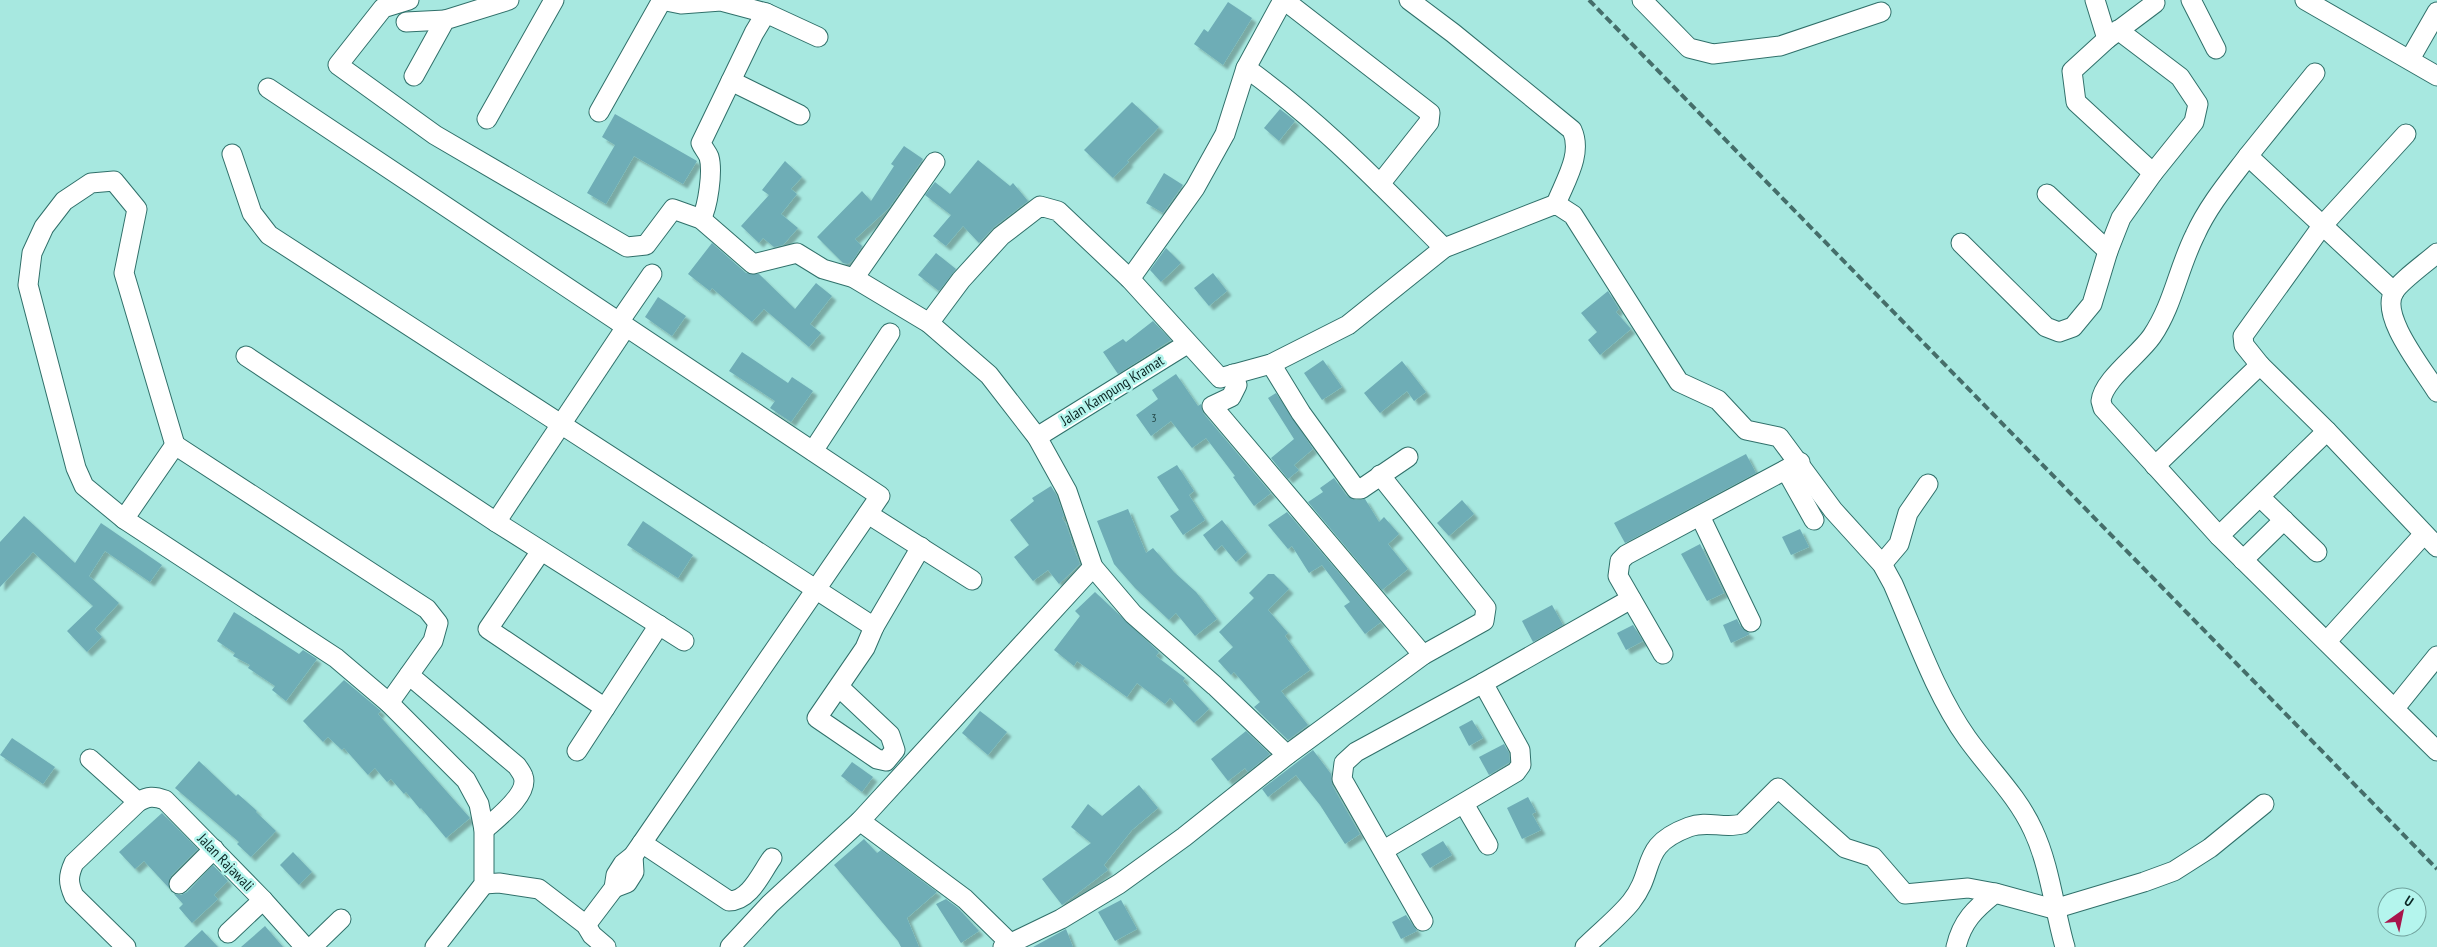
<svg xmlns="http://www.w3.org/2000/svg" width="2437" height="947" font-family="'PT Sans Narrow',sans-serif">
  <defs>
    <filter id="shadow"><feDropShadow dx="4.5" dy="4.5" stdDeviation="1" flood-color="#0004"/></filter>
  </defs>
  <rect width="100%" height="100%" fill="#a7e8e0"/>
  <!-- building -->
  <g fill="#6eadb6" filter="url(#shadow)">
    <path d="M1228,2L1252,18L1223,65L1194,44L1204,29L1208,32Z"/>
    <path d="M1132,102L1159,127L1127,161L1129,162L1113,178L1084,150Z"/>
    <path d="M1280,109L1295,121L1279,141L1264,128Z"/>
    <path d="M615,114L697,161L683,184L634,156L606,204L587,193L615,145L602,137Z"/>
    <path d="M904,146L923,159L889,208L855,239L862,246L854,259L848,264L843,263L817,237L862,191L871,201L894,166L891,164Z"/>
    <path d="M978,160L1010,186L1013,183L1028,201L994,227L979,243L963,226L946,246L933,236L951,215L925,195L935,182L950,194Z"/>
    <path d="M785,161L802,177L791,189L797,194L781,214L798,228L783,245L774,247L763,238L759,243L741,226L769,195L762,190Z"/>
    <path d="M1164,173L1183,185L1163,213L1146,203Z"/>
    <path d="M712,243L746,273L759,274L795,309L816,283L832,296L810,324L821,333L809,347L764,309L752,322L712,288L710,291L688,274Z"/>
    <path d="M1166,248L1181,263L1161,282L1150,270Z"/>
    <path d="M936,253L956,269L939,291L918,275Z"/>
    <path d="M1213,273L1227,291L1209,306L1194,288Z"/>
    <path d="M1608,291L1619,309L1616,312L1631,329L1600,355L1588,340L1597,332L1581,313Z"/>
    <path d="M658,297L686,316L672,336L645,317Z"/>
    <path d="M1153,321L1171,340L1118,374L1103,352L1123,339L1126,342Z"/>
    <path d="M742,352L788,383L792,377L813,391L791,422L770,408L775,401L729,371Z"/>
    <path d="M1323,360L1342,387L1322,400L1304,373Z"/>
    <path d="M1402,361L1426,392L1414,401L1407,391L1380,413L1364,393Z"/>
    <path d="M1176,374L1198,406L1201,404L1203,413L1271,493L1254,506L1233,477L1235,476L1206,438L1192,448L1171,421L1151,436L1136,415L1158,399L1152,390Z"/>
    <path d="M1276,393L1313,449L1294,465L1299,470L1288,479L1271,458L1294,439L1268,398Z"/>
    <path d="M1746,454L1756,473L1625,543L1614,523Z"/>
    <path d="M1177,465L1194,491L1189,495L1205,520L1183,535L1170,516L1179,510L1157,477Z"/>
    <path d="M1334,478L1347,496L1356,500L1365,499L1379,522L1384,517L1399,534L1388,544L1408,569L1382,590L1308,502L1323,492L1320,488Z"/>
    <path d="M1051,486L1057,496L1064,516L1062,518L1066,524L1072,541L1071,542L1080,564L1059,584L1048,570L1033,581L1014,557L1029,545L1010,520L1034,501L1032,498Z"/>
    <path d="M1462,500L1474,514L1449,536L1437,523Z"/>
    <path d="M1128,509L1146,553L1153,548L1174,572L1196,592L1217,619L1195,636L1176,613L1169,620L1135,588L1114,564L1097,521Z"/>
    <path d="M1287,512L1381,622L1365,634L1344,606L1350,602L1322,565L1309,573L1292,546L1288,549L1268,525Z"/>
    <path d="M24,516L75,563L101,523L162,565L150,582L105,551L89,576L119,603L95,629L102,637L87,652L67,631L93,606L33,552L0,587V542Z"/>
    <path d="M1222,520L1247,552L1236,562L1222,545L1215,551L1203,535Z"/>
    <path d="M643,521L693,555L678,578L627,545Z"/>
    <path d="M1800,529L1809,547L1791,555L1782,537Z"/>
    <path d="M1700,544L1724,593L1707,601L1681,554Z"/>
    <path d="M1268,574H1274L1289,589L1268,610L1288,633L1285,636L1310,670L1281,691L1308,725L1288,740L1254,707L1260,702L1234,672L1231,675L1218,661L1233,647L1219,632L1254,598L1249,593Z"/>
    <path d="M1095,592L1159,652L1156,656L1185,678L1183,681L1209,709L1194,723L1170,698L1165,704L1137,683L1127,697L1077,661L1074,666L1054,650L1080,616L1075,611Z"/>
    <path d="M1552,605L1563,625L1533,642L1522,621Z"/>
    <path d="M234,612L299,654L303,650L317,659L286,701L272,690L275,686L248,668L250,665L233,656L235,653L217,641Z"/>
    <path d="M1737,619L1741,627L1750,634L1731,643L1723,625Z"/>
    <path d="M1633,625L1643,641L1626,650L1617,633Z"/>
    <path d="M344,680L381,711L378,714L470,818L446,838L421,808L420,809L406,792L404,794L391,779L387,782L375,768L368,775L344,748L342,750L328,737L323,742L303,721Z"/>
    <path d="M980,711L1007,732L988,755L962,733Z"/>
    <path d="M1472,720L1483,738L1469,746L1459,727Z"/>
    <path d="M1246,731L1270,754L1248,772L1245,768L1228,781L1211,759Z"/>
    <path d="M12,738L55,767L43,784L0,755Z"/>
    <path d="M1504,744L1509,753L1510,762L1489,775L1479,757Z"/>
    <path d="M1313,750L1331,774L1332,785L1360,834L1345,844L1320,805L1296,775L1268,797L1262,789Z"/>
    <path d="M199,761L236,796L238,794L257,811L256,812L276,831L251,857L237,844L239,842L175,788Z"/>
    <path d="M852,762L873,777L862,792L841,776Z"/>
    <path d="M1139,785L1158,808L1132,830L1104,865L1108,870L1062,905L1042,879L1091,843L1071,827L1088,804L1102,816Z"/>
    <path d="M1528,797L1536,812L1532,814L1541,830L1522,839L1507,808Z"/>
    <path d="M162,813L198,849L171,876L169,888L144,861L135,869L119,852Z"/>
    <path d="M864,839L877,853L881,850L937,892L907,918L919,947H901L898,941L834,865Z"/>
    <path d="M1443,841L1452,855L1430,868L1421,854Z"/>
    <path d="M293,852L312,872L299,885L280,865Z"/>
    <path d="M213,865L228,881L214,895L218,899L192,923L179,908L183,904L174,894L181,895L187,892Z"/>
    <path d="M946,899L958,908L979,931L961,943L936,904Z"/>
    <path d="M1121,900L1137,929L1115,941L1098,912Z"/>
    <path d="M1406,915L1417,931L1401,939L1392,922Z"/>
    <path d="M265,926L283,947H241Z"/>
    <path d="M1066,929L1073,947H1033Z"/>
    <path d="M202,930L218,947H184Z"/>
  </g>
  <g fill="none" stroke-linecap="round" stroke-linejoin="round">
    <defs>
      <g id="minor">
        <path d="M409,0L383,8L338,65L435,135L627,247L646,245L673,209L701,219L753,264L797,253L823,269L854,278L929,323L989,375L1037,437L1067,491L1093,567L1133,614L1215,686L1287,755"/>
        <path d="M661,0L681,4L721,1L766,13L754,33L701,143C703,148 707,152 709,157C713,171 708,207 701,219"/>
        <path d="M1284,0L1430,113L1429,122L1380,184"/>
        <path d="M1409,0L1453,33L1572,130C1583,154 1565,181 1556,204"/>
        <path d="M1642,0L1689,48L1713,54L1780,46L1881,12"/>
        <path d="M2095,0L2107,39"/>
        <path d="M2191,0L2216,49"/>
        <path d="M2305,0L2437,76"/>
        <path d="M766,13L818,37"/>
        <path d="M406,22L445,20"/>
        <path d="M2410,59L2437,12"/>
        <path d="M1246,68C1319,120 1381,185 1444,248"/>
        <path d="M2315,73L2248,156L2394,292"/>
        <path d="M414,76L445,20L509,0"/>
        <path d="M731,81L800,115"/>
        <path d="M268,88L880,496L642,843L633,856L623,864L616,875L614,888L586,925"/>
        <path d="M599,112L662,0"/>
        <path d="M487,119L554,0"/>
        <path d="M232,154L252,213L269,235L874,627"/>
        <path d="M2153,173L2076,102L2072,71L2107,39L2155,3"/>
        <path d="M2047,194L2108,251"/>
        <path d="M1961,243L2046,327L2059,332L2073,327L2092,304L2108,251L2121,218L2153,173L2194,122L2198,104L2180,77L2118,30"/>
        <path d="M2437,253C2427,262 2399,282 2394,292C2379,316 2424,370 2437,392"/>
        <path d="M854,278L935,162"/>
        <path d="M1130,279L1195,188L1225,134L1246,68L1283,0"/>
        <path d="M619,322L652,274"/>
        <path d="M929,323L961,280L1001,236L1040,206L1058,211L1130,279L1220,378L1271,364L1348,325L1444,248L1556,204L1573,215L1679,382L1718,400L1746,430L1779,437L1833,510L1882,564L1893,584C1915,634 1935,693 1967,738C1989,769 2017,795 2033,830C2050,866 2054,909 2065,947"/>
        <path d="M246,356L496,522L684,641"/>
        <path d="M1271,364L1301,413L1356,489H1361L1408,457"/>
        <path d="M2260,365L2327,431L2437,547"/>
        <path d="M1233,374L1237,385L1231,397L1212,406L1423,655"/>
        <path d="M2327,431L2219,536L2437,751"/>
        <path d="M1037,437L1187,344"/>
        <path d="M175,445L124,273L137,209L114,181L91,183L64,201L44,227L32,253L28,285L76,468L84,486L124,519L336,658L389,703L466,780L479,804L484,830V884L435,947"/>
        <path d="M813,451L890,333"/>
        <path d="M2155,466L2260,365L2244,345L2243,336L2322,226L2406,134"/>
        <path d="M1786,470L1814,520"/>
        <path d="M2260,497L2317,552"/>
        <path d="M868,514L972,580"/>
        <path d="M1700,516L1751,622"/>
        <path d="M124,519L175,445L427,609L438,623L433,641L389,703"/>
        <path d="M496,522L626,327"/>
        <path d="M2219,536L2103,408L2101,401C2103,380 2139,355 2152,336C2173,305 2178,269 2195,235C2208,206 2229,181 2248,156"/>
        <path d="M541,551L488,629L605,708"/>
        <path d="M2243,560L2284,520"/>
        <path d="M1882,564L1899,544L1908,513L1928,484"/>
        <path d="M2327,641L2424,534"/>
        <path d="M1663,654L1618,576L1620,561L1626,555L1800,462"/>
        <path d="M409,675L517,766C519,769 522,773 523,776C530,794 496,819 484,830"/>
        <path d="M839,687L890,735L895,750L886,761L877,759L817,718L865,648L874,627L921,547"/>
        <path d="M2395,708L2437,656"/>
        <path d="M577,751L659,625"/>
        <path d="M90,759L138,802"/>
        <path d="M1464,804L1488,845"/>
        <path d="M860,821L965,899L1010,943"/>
        <path d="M642,843L729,901C750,901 761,873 772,858"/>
        <path d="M1384,850L1516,772L1521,765L1520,750L1483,683L1631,599"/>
        <path d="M179,884L214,849"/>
        <path d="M484,884L499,883L539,889L586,925L592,935L606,947"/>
        <path d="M614,888L627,883L634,872L633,856"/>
        <path d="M1423,921L1342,779L1344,763L1356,752L1483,683"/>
        <path d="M228,933L263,900"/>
        <path d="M126,947L74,896C68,883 68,876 74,863L138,802C148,796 154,796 165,800L263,900L305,947"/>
        <path d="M312,947L341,919"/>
        <path d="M730,947L770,904L860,821L1093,567"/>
        <path d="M1003,947L1061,919L1119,884L1184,837L1287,755L1423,655L1484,621L1486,608L1380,475"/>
        <path d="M1585,947C1600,932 1618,918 1631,902C1657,869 1638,846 1689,827C1707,820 1724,829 1742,824L1778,788L1845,848L1873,857L1905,894L1968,888L1995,893"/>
        <path d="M1956,947C1962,921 1975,909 1995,893L2054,909L2144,882L2174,871L2210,848L2264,804"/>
      </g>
    </defs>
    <!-- minor casing -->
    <use href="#minor" stroke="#30706a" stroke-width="21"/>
    <!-- minor -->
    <use href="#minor" stroke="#fff" stroke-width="19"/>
    <!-- rail -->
    <path stroke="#456e6a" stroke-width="4" stroke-dasharray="8 4" stroke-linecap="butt" d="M1589,0L2437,869"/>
  </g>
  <g text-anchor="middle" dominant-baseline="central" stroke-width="5" stroke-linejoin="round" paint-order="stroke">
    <!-- number labels -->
    <g font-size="12" fill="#244848">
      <text x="1154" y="417">3</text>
    </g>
    <!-- street labels -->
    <g font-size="15" fill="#0b2624" stroke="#b4f5ed">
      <text transform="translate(1112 390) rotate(-32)">Jalan Kampung Kramat</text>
      <text transform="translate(226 862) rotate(46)">Jalan Rajawali</text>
    </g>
  </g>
  <!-- north arrow -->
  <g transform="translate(2402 912) rotate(33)"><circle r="24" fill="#b4f5ed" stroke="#70a29d"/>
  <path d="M0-4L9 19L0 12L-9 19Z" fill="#a8144b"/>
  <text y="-8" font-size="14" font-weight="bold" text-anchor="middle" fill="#0b2624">U</text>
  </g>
</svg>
